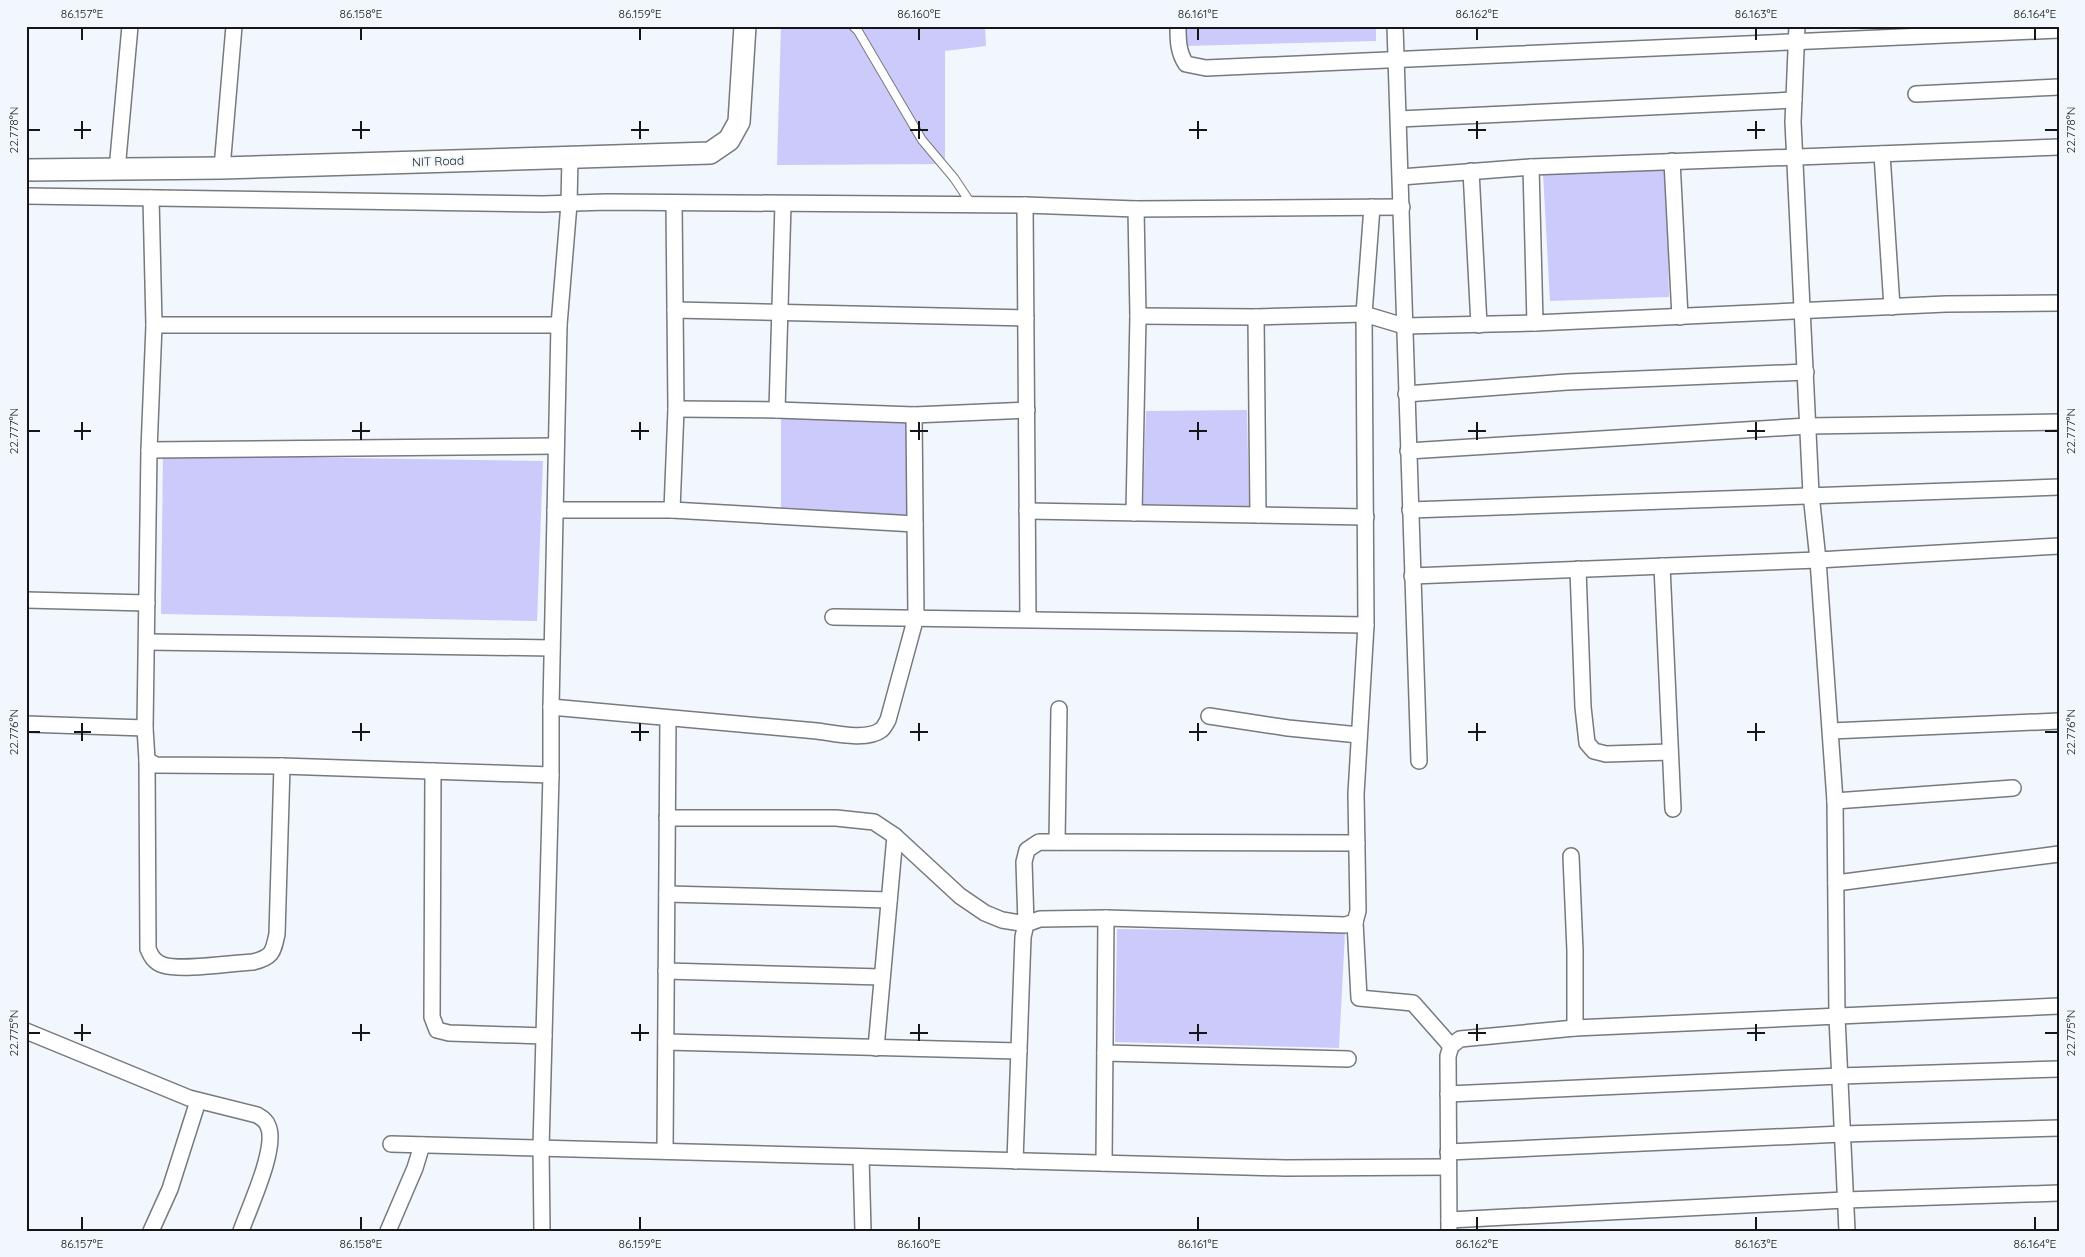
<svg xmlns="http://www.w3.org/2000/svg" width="2085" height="1257" font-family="Quicksand,sans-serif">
  <rect width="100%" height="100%" fill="#f1f7fd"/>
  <!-- green -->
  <g fill="#cccafa">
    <path d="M781,26H985L986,46L945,51V164L777,165Z"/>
    <path d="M1185,26H1376V41L1185,46Z"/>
    <path d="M1666,166L1669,297L1550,301L1543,173Z"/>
    <path d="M1247,410L1249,506L1143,504L1146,411Z"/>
    <path d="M781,415L907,421V515L781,510Z"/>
    <path d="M163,455L543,461L537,621L161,614Z"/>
    <path d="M1117,929L1345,932L1339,1048L1115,1042Z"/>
  </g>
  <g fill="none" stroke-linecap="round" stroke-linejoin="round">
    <defs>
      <path id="lane" d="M853,26L858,31L922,140L954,178L972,205"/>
      <g id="street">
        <path d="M1178,26C1178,40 1178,52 1186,64L1206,68C1490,58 1774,42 2059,30"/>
        <path d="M1395,26L1419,761"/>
        <path d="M1797,26L1793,122L1811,494L1818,560L1835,801L1837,1017L1847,1231"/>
        <path d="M1916,94L2059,87"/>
        <path d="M1399,119L1794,100"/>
        <path d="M1882,154L1892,307"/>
        <path d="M1672,161L1680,317"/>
        <path d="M1531,167L1535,323L1946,304L2059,303"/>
        <path d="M222,168L234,26"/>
        <path d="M117,170L130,26"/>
        <path d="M1471,171L1479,325"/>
        <path d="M1401,177L1531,167L2059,147"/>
        <path d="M26,196L543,204L607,202L1025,205L1136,209L1402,207"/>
        <path d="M151,198L154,325L149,450L145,728L147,760L156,765L282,766L551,775"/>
        <path d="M1025,205L1028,619"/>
        <path d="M675,310L1026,318"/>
        <path d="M1138,316L1256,317L1364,314L1404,326L1535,323"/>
        <path d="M1256,317L1258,515"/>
        <path d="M154,325H559"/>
        <path d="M1406,394L1567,382L1806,372"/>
        <path d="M676,409L777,410L914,415L1027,410"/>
        <path d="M777,410L783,204"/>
        <path d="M149,450L556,446"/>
        <path d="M1408,451L1808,426L2059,422"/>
        <path d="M555,510H672L915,524"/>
        <path d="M672,510L676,409L674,203"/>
        <path d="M1410,510L2059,487"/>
        <path d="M1027,511L1366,517"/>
        <path d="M1134,513L1138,316L1136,209"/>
        <path d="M1662,566L1673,809"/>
        <path d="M1578,569L1583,707L1587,743L1594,751L1606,754L1670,752"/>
        <path d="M1412,576L1818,560L2059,546"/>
        <path d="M26,600L147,603"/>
        <path d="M833,617L1366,625L1364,314L1372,207"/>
        <path d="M147,642L552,648"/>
        <path d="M551,707L817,731C833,733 867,741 881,730C884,728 886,723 888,720L916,617L914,415"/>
        <path d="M1209,716L1288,728L1359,735"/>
        <path d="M26,724L145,728"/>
        <path d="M1831,731L2059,721"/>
        <path d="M147,760L148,949C151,956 154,962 163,965C182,971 231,963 253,962C273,957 273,952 277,934L282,766"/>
        <path d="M433,771L432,1017L437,1030L449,1033L544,1036"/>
        <path d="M1835,801L2013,788"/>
        <path d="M667,818H836L874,822L895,836L960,896L985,913L1002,920L1026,924L1024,862L1027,850L1039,842L1357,843"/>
        <path d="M1057,842L1059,709"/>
        <path d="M1571,856L1575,951V1028"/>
        <path d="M1836,883L2059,854"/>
        <path d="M667,894L889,900"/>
        <path d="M1355,922L1359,998L1413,1003L1451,1046"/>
        <path d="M666,971L882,977"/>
        <path d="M26,1031L189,1098L257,1115C262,1118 266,1120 268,1126C278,1147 249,1208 241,1231"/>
        <path d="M666,1042L1019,1051"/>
        <path d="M876,1048L895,836"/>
        <path d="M1105,1053L1348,1059"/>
        <path d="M1448,1094L1840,1076L2059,1069"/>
        <path d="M391,1144L1285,1168L1448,1167"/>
        <path d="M665,1151L668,718"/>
        <path d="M1448,1152L1842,1134L2059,1128"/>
        <path d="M861,1157L863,1231"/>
        <path d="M1015,1161L1023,937L1026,924L1040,919L1106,918L1345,925L1355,922L1358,911L1356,794L1366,625"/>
        <path d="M1104,1163L1106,918"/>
        <path d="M1449,1220L1845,1200L2059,1193"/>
        <path d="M151,1231L170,1189L198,1101"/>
        <path d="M388,1231L415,1168L422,1145"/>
        <path d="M542,1231L541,1148L551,775V707L559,325L569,204L570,157"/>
        <path d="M1449,1231L1448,1056L1451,1046L1460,1039L1575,1028L2059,1006"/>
      </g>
      <path id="secondary" d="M26,170L222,168L710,153L729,140L739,122L745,26"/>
    </defs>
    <!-- lane casing -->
    <use href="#lane" stroke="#747a7e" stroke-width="10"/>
    <!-- street casing -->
    <use href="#street" stroke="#747a7e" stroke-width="18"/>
    <!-- secondary casing -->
    <use href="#secondary" stroke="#747a7e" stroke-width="24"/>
    <!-- lane -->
    <use href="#lane" stroke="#fff" stroke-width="8"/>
    <!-- street -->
    <use href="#street" stroke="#fff" stroke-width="15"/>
    <!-- secondary -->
    <use href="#secondary" stroke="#fff" stroke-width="21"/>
  </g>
  <!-- ticks -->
  <path fill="none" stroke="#141618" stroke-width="2" d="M82,28V40M361,28V40M640,28V40M919,28V40M1198,28V40M1477,28V40M1756,28V40M2035,28V40M82,121V139M361,121V139M640,121V139M919,121V139M1198,121V139M1477,121V139M1756,121V139M28,130H40M74,130H91M352,130H370M631,130H649M910,130H928M1189,130H1207M1468,130H1486M1747,130H1765M2045,130H2058M82,422V440M361,422V440M640,422V440M919,422V440M1198,422V440M1477,422V440M1756,422V440M28,431H40M74,431H91M352,431H370M631,431H649M910,431H928M1189,431H1207M1468,431H1486M1747,431H1765M2045,431H2058M82,723V741M361,723V741M640,723V741M919,723V741M1198,723V741M1477,723V741M1756,723V741M28,732H40M74,732H91M352,732H370M631,732H649M910,732H928M1189,732H1207M1468,732H1486M1747,732H1765M2045,732H2058M82,1024V1041M361,1024V1041M640,1024V1041M919,1024V1041M1198,1024V1041M1477,1024V1041M1756,1024V1041M28,1033H40M74,1033H91M352,1033H370M631,1033H649M910,1033H928M1189,1033H1207M1468,1033H1486M1747,1033H1765M2045,1033H2058M82,1217V1230M361,1217V1230M640,1217V1230M919,1217V1230M1198,1217V1230M1477,1217V1230M1756,1217V1230M2035,1217V1230"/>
  <g text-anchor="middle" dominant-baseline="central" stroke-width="4.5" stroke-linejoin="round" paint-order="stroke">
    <!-- street labels -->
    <g font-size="12" fill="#141618" stroke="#f1f7fd">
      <text transform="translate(438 161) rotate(-2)">NIT Road</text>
    </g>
  </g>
  <!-- border -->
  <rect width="2085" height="1257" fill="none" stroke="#f1f7fd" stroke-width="55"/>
  <rect x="28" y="28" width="2030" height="1202" fill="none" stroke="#141618" stroke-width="2"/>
  <g font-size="12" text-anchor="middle" fill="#141618">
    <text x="82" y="18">86.157°E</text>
    <text x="361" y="18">86.158°E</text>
    <text x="640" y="18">86.159°E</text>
    <text x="919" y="18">86.160°E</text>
    <text x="1198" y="18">86.161°E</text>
    <text x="1477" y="18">86.162°E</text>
    <text x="1756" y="18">86.163°E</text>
    <text x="2035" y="18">86.164°E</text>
    <text transform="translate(14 130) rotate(-90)" y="4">22.778°N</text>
    <text transform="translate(2071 130) rotate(-90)" y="4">22.778°N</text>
    <text transform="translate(14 431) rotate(-90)" y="4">22.777°N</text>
    <text transform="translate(2071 431) rotate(-90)" y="4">22.777°N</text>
    <text transform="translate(14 732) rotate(-90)" y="4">22.776°N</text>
    <text transform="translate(2071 732) rotate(-90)" y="4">22.776°N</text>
    <text transform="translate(14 1033) rotate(-90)" y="4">22.775°N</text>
    <text transform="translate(2071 1033) rotate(-90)" y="4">22.775°N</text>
    <text x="82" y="1248">86.157°E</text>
    <text x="361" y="1248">86.158°E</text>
    <text x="640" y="1248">86.159°E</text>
    <text x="919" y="1248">86.160°E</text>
    <text x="1198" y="1248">86.161°E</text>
    <text x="1477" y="1248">86.162°E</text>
    <text x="1756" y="1248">86.163°E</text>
    <text x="2035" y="1248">86.164°E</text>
  </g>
</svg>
